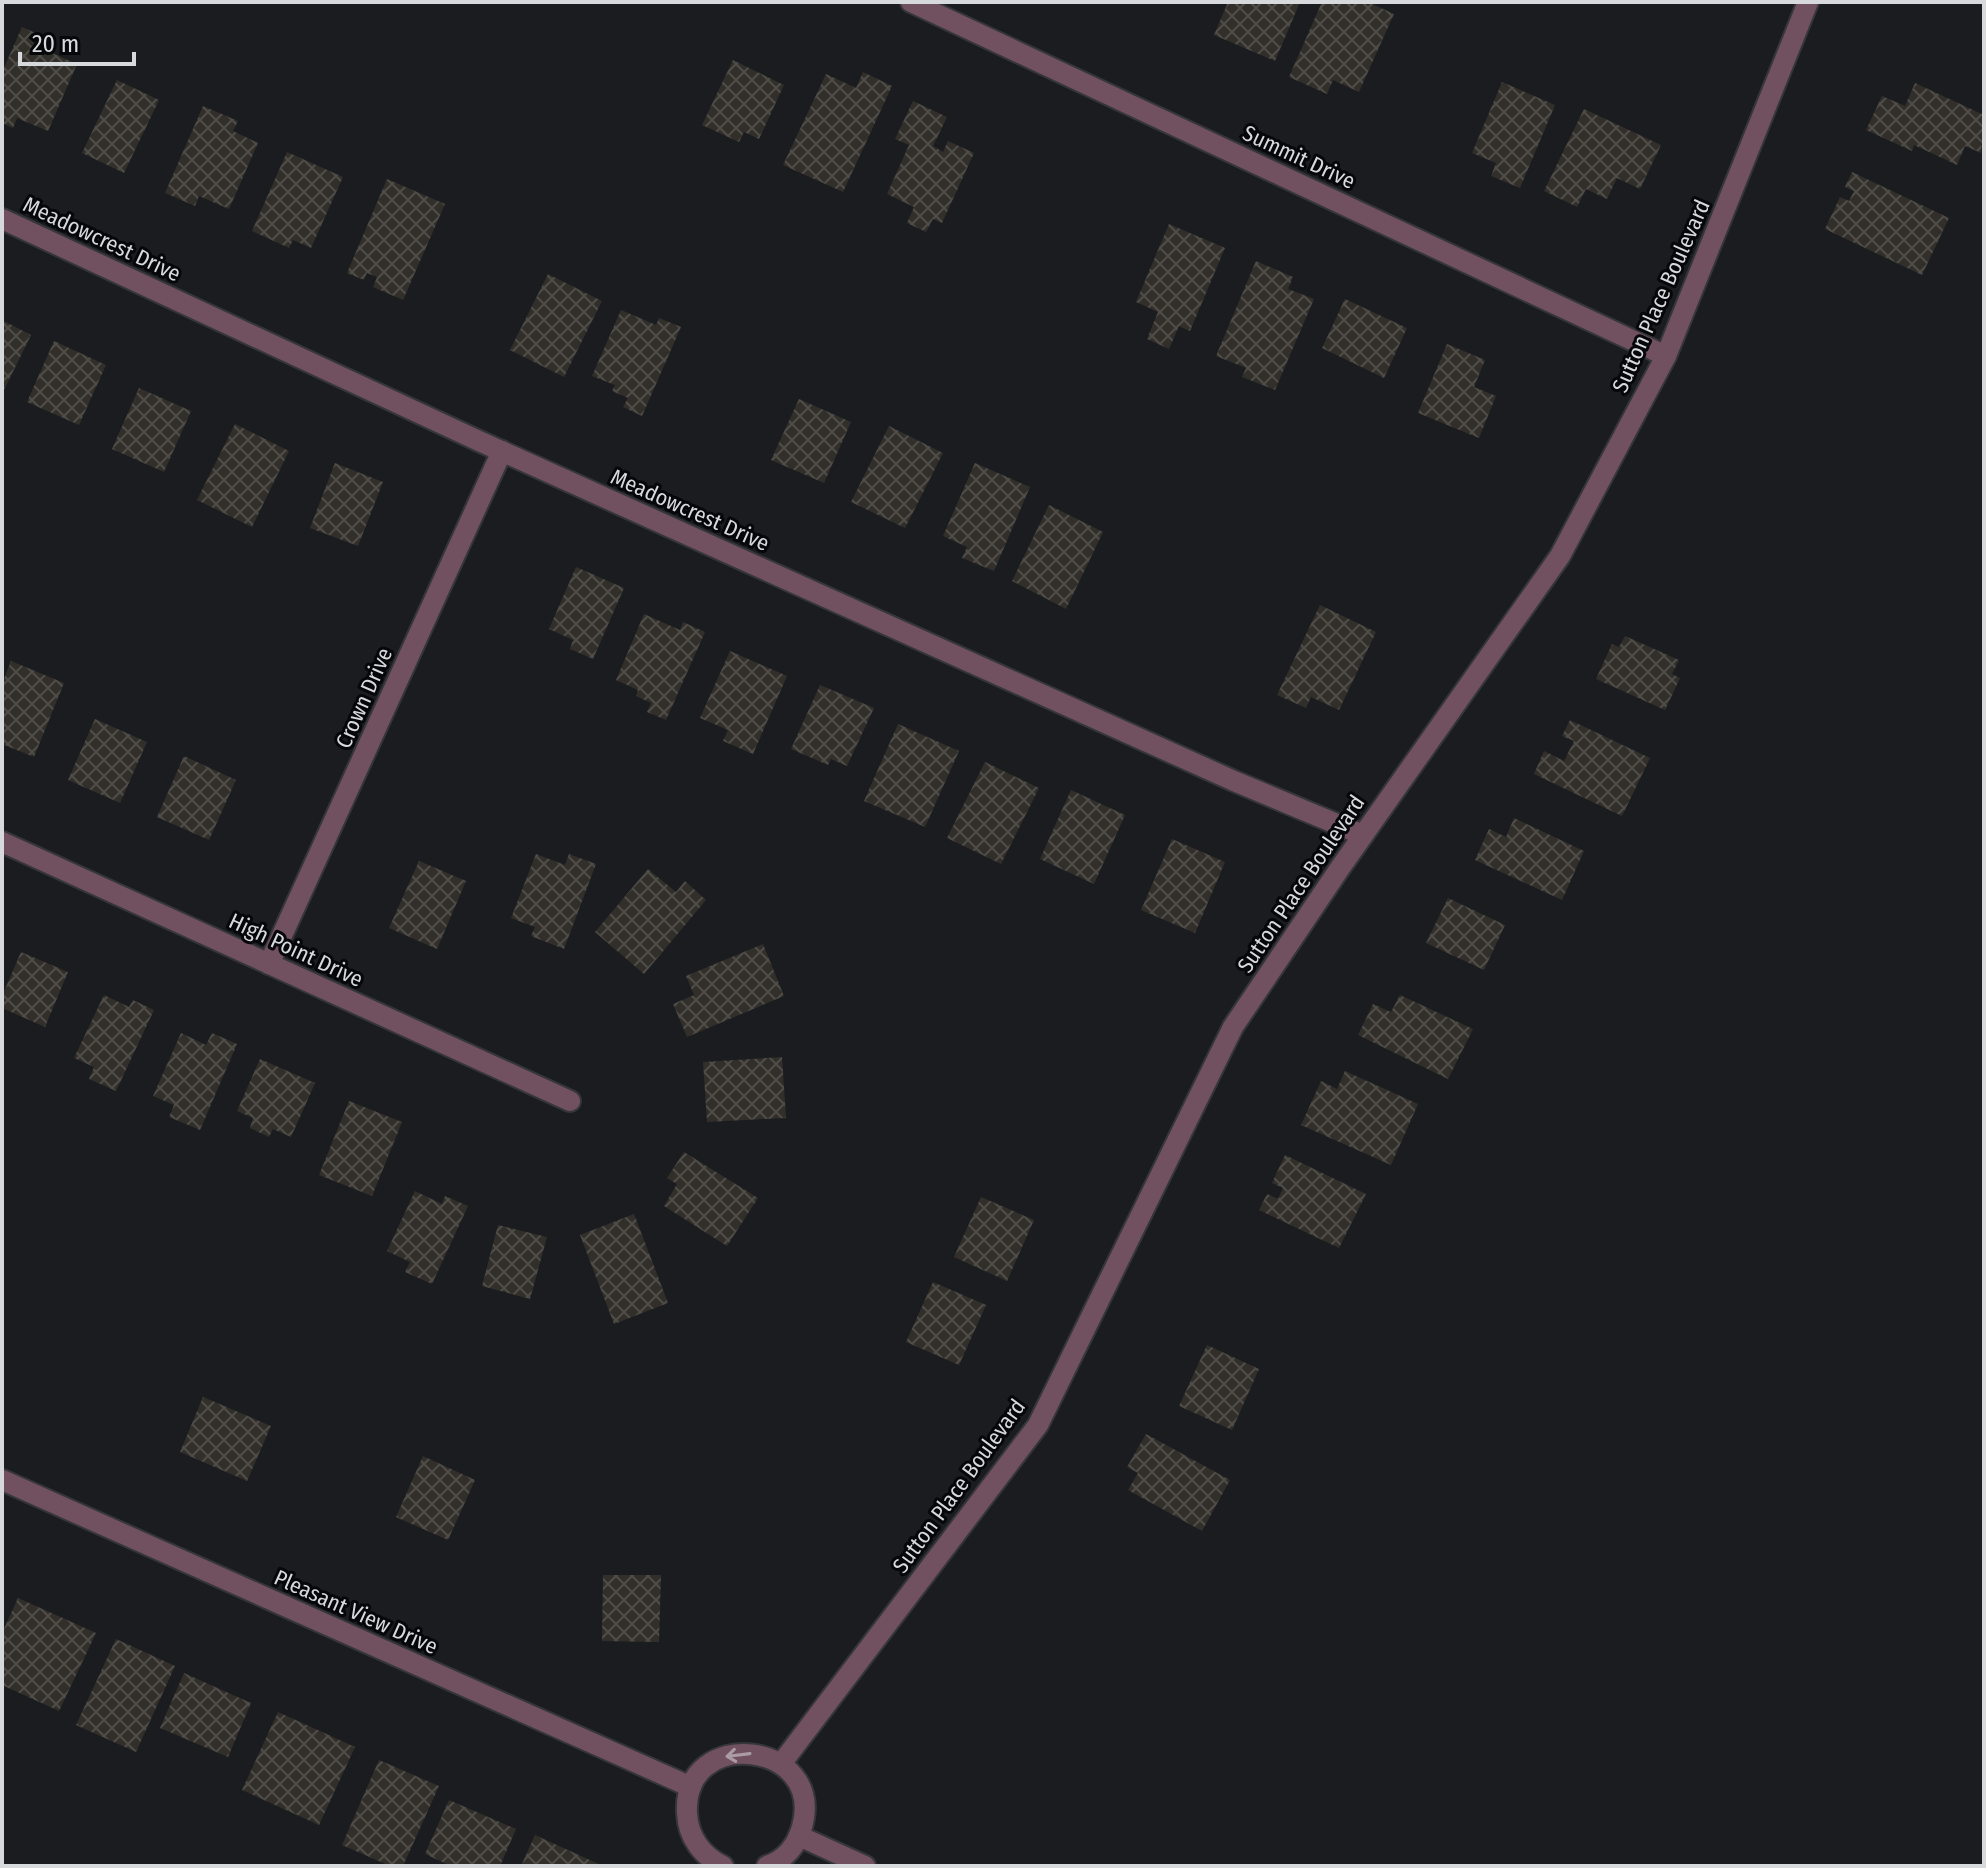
<svg xmlns="http://www.w3.org/2000/svg" width="1986" height="1868" font-family="'Fira Sans Condensed',sans-serif">
  <defs>
    <pattern id="building-cross-hatch" width="8" height="8" patternUnits="userSpaceOnUse" patternTransform="scale(2)"><rect width="8" height="8" fill="#322f2a"/><path d="M0 0l8 8M0 8l8-8" fill="none" stroke="#4f4d48"/></pattern>
  </defs>
  <rect width="100%" height="100%" fill="#1a1c20"/>
  <!-- building -->
  <g fill="url(#building-cross-hatch)">
    <path d="M1228,2H1300L1275,61L1214,35Z"/>
    <path d="M1322,2H1368L1394,14L1359,92L1333,80L1327,94L1289,77Z"/>
    <path d="M22,27L56,42L52,53L77,64L48,131L17,118L13,128L2,123V72Z"/>
    <path d="M733,60L784,85L759,139L744,132L739,142L702,125Z"/>
    <path d="M863,72L892,86L843,192L783,165L826,74L856,88Z"/>
    <path d="M117,80L159,100L124,173L82,153Z"/>
    <path d="M1502,82L1555,105L1520,188L1491,176L1496,163L1472,153Z"/>
    <path d="M1915,83L1984,115L1981,153L1965,146L1957,165L1914,145L1912,151L1866,130L1882,96L1905,106Z"/>
    <path d="M913,101L947,117L933,146L943,152L948,141L974,153L942,223L933,219L926,232L907,223L914,207L887,194L909,145L895,139Z"/>
    <path d="M203,106L238,121L233,131L258,143L229,209L199,196L195,206L165,193Z"/>
    <path d="M1584,109L1661,145L1640,189L1617,178L1607,199L1586,189L1577,207L1544,191Z"/>
    <path d="M287,152L343,177L311,248L293,240L289,248L252,231Z"/>
    <path d="M1852,172L1949,218L1922,275L1825,229L1840,197L1849,201L1854,191L1845,187Z"/>
    <path d="M387,179L445,204L403,300L373,287L377,277L367,273L364,280L347,273Z"/>
    <path d="M1169,224L1225,248L1190,331L1179,326L1169,349L1147,339L1158,312L1136,302Z"/>
    <path d="M1256,261L1293,277L1288,289L1314,299L1275,390L1242,377L1246,368L1216,356Z"/>
    <path d="M548,274L602,301L564,377L510,350Z"/>
    <path d="M1345,299L1407,328L1384,378L1322,348Z"/>
    <path d="M621,310L656,325L659,318L681,327L642,416L623,407L628,398L612,391L615,385L592,376Z"/>
    <path d="M2,320L31,335L2,394Z"/>
    <path d="M54,341L106,365L79,425L27,402Z"/>
    <path d="M1447,344L1485,360L1474,387L1496,396L1479,438L1418,413Z"/>
    <path d="M139,388L191,411L164,472L112,449Z"/>
    <path d="M799,399L851,422L824,483L771,460Z"/>
    <path d="M235,424L289,451L252,527L197,500Z"/>
    <path d="M889,426L943,453L905,528L851,502Z"/>
    <path d="M335,463L383,482L358,546L310,528Z"/>
    <path d="M975,463L1030,487L994,571L962,558L967,547L943,536Z"/>
    <path d="M1049,505L1103,532L1066,609L1012,581Z"/>
    <path d="M576,567L624,588L593,659L570,649L573,640L549,629Z"/>
    <path d="M1320,605L1376,632L1339,710L1311,697L1306,708L1277,695Z"/>
    <path d="M644,614L680,630L683,622L705,632L666,720L647,712L651,703L636,696L638,690L616,680Z"/>
    <path d="M1625,636L1679,660L1672,674L1680,678L1665,710L1596,679L1612,644L1619,647Z"/>
    <path d="M730,651L787,676L753,754L723,741L728,730L700,718Z"/>
    <path d="M11,661L64,683L34,757L2,744V684Z"/>
    <path d="M820,685L874,708L847,766L831,759L828,765L791,749Z"/>
    <path d="M95,719L147,742L120,803L68,780Z"/>
    <path d="M1570,720L1650,758L1622,816L1534,774L1544,751L1564,761L1574,741L1562,736Z"/>
    <path d="M898,724L959,751L925,827L864,801Z"/>
    <path d="M184,756L236,780L209,840L157,817Z"/>
    <path d="M985,762L1039,788L1001,864L947,838Z"/>
    <path d="M1071,790L1125,815L1094,884L1040,859Z"/>
    <path d="M1514,818L1584,851L1562,900L1475,860L1489,829L1506,837Z"/>
    <path d="M1172,839L1225,862L1195,933L1141,910Z"/>
    <path d="M536,854L565,865L569,854L596,864L564,949L531,936L535,927L511,918Z"/>
    <path d="M419,861L466,881L437,949L389,928Z"/>
    <path d="M648,869L676,892L685,881L706,900L644,974L595,932Z"/>
    <path d="M1448,898L1505,925L1484,970L1426,943Z"/>
    <path d="M763,944L784,996L687,1037L673,1004L694,995L686,976Z"/>
    <path d="M21,952L68,972L45,1027L2,1008V996Z"/>
    <path d="M104,995L129,1007L133,1000L154,1010L116,1091L89,1079L94,1067L74,1058Z"/>
    <path d="M1400,995L1473,1029L1448,1079L1358,1035L1373,1004L1391,1012Z"/>
    <path d="M181,1033L206,1045L212,1033L237,1044L200,1130L169,1117L174,1105L153,1096Z"/>
    <path d="M782,1057L786,1118L707,1122L703,1062Z"/>
    <path d="M260,1059L315,1083L291,1137L273,1129L269,1137L250,1128L253,1118L237,1111Z"/>
    <path d="M1345,1071L1418,1104L1391,1165L1301,1125L1321,1081L1337,1089Z"/>
    <path d="M349,1101L402,1122L372,1196L319,1175Z"/>
    <path d="M684,1152L758,1198L727,1246L664,1206L677,1184L667,1178Z"/>
    <path d="M1285,1155L1366,1194L1339,1248L1259,1210L1267,1194L1278,1199L1283,1188L1272,1183Z"/>
    <path d="M415,1191L442,1204L445,1196L468,1206L432,1284L405,1272L410,1262L387,1251Z"/>
    <path d="M981,1197L1034,1220L1007,1281L954,1257Z"/>
    <path d="M634,1214L668,1303L614,1324L580,1235Z"/>
    <path d="M498,1225L547,1237L530,1299L482,1286Z"/>
    <path d="M933,1282L986,1305L959,1365L906,1342Z"/>
    <path d="M1207,1345L1259,1369L1232,1430L1179,1406Z"/>
    <path d="M203,1397L271,1426L247,1481L180,1452Z"/>
    <path d="M1146,1434L1230,1480L1202,1531L1128,1490L1138,1473L1127,1467Z"/>
    <path d="M423,1456L475,1480L448,1540L396,1517Z"/>
    <path d="M603,1575H661L659,1642L602,1641Z"/>
    <path d="M18,1598L96,1633L59,1711L2,1685V1633Z"/>
    <path d="M116,1639L175,1666L136,1752L76,1725Z"/>
    <path d="M184,1673L251,1703L228,1757L160,1728Z"/>
    <path d="M278,1712L355,1747L319,1825L242,1790Z"/>
    <path d="M379,1760L439,1786L403,1866H390L342,1845Z"/>
    <path d="M449,1800L516,1829L500,1866H451L425,1854Z"/>
    <path d="M535,1835L603,1866H521Z"/>
  </g>
  <g fill="none" stroke-linecap="round" stroke-linejoin="round">
    <defs>
      <g id="minor">
        <path d="M911,2L1666,356"/>
        <path d="M2,219L479,441L1234,781L1363,835"/>
        <path d="M2,842L570,1101"/>
        <path d="M269,964L502,451"/>
        <path d="M2,1480L691,1787"/>
        <path d="M781,1764L1038,1425L1233,1027L1340,868L1560,556L1666,356L1808,2"/>
        <path d="M799,1836L865,1866"/>
        <path d="M723,1866C702,1856 688,1837 687,1813C682,1725 826,1740 802,1827C797,1845 785,1860 767,1866"/>
      </g>
    </defs>
    <!-- minor casing -->
    <use href="#minor" stroke="#35363a" stroke-width="24"/>
    <!-- minor -->
    <use href="#minor" stroke="#715060" stroke-width="20"/>
  </g>
  <!-- one-way arrows -->
  <defs><path id="oneway-shaft" d="M-6 0H5M1.5-3L5.5 0L1.5 3" fill="none" stroke-width="1.6" stroke-linecap="round" stroke-linejoin="round" transform="scale(2)"/></defs>
  <use stroke="#aa9ba5" href="#oneway-shaft" transform="translate(738 1755) rotate(173)"/>
  <g text-anchor="middle" dominant-baseline="central" stroke-width="6" stroke-linejoin="round" paint-order="stroke">
    <!-- street labels -->
    <g font-size="22" fill="#d8d9dd" stroke="#060708">
      <text transform="translate(1299 157) rotate(25)">Summit Drive</text>
      <text transform="translate(102 239) rotate(25)">Meadowcrest Drive</text>
      <text transform="translate(1661 296) rotate(-66)">Sutton Place Boulevard</text>
      <text transform="translate(690 510) rotate(24)">Meadowcrest Drive</text>
      <text transform="translate(364 698) rotate(-66)">Crown Drive</text>
      <text transform="translate(1301 884) rotate(-56)">Sutton Place Boulevard</text>
      <text transform="translate(296 950) rotate(25)">High Point Drive</text>
      <text transform="translate(959 1486) rotate(-54)">Sutton Place Boulevard</text>
      <text transform="translate(356 1612) rotate(24)">Pleasant View Drive</text>
    </g>
  </g>
  <!-- border -->
  <rect width="1986" height="1868" fill="none" stroke="#d8d9dd" stroke-width="8"/>
  <!-- scale -->
  <path d="M20 52v12h114v-12" fill="none" stroke="#d8d9dd" stroke-width="4"/>
  <text x="32" y="52" font-size="24" fill="#d8d9dd" stroke="#060708" stroke-width="6" paint-order="stroke">20 m</text>
</svg>
